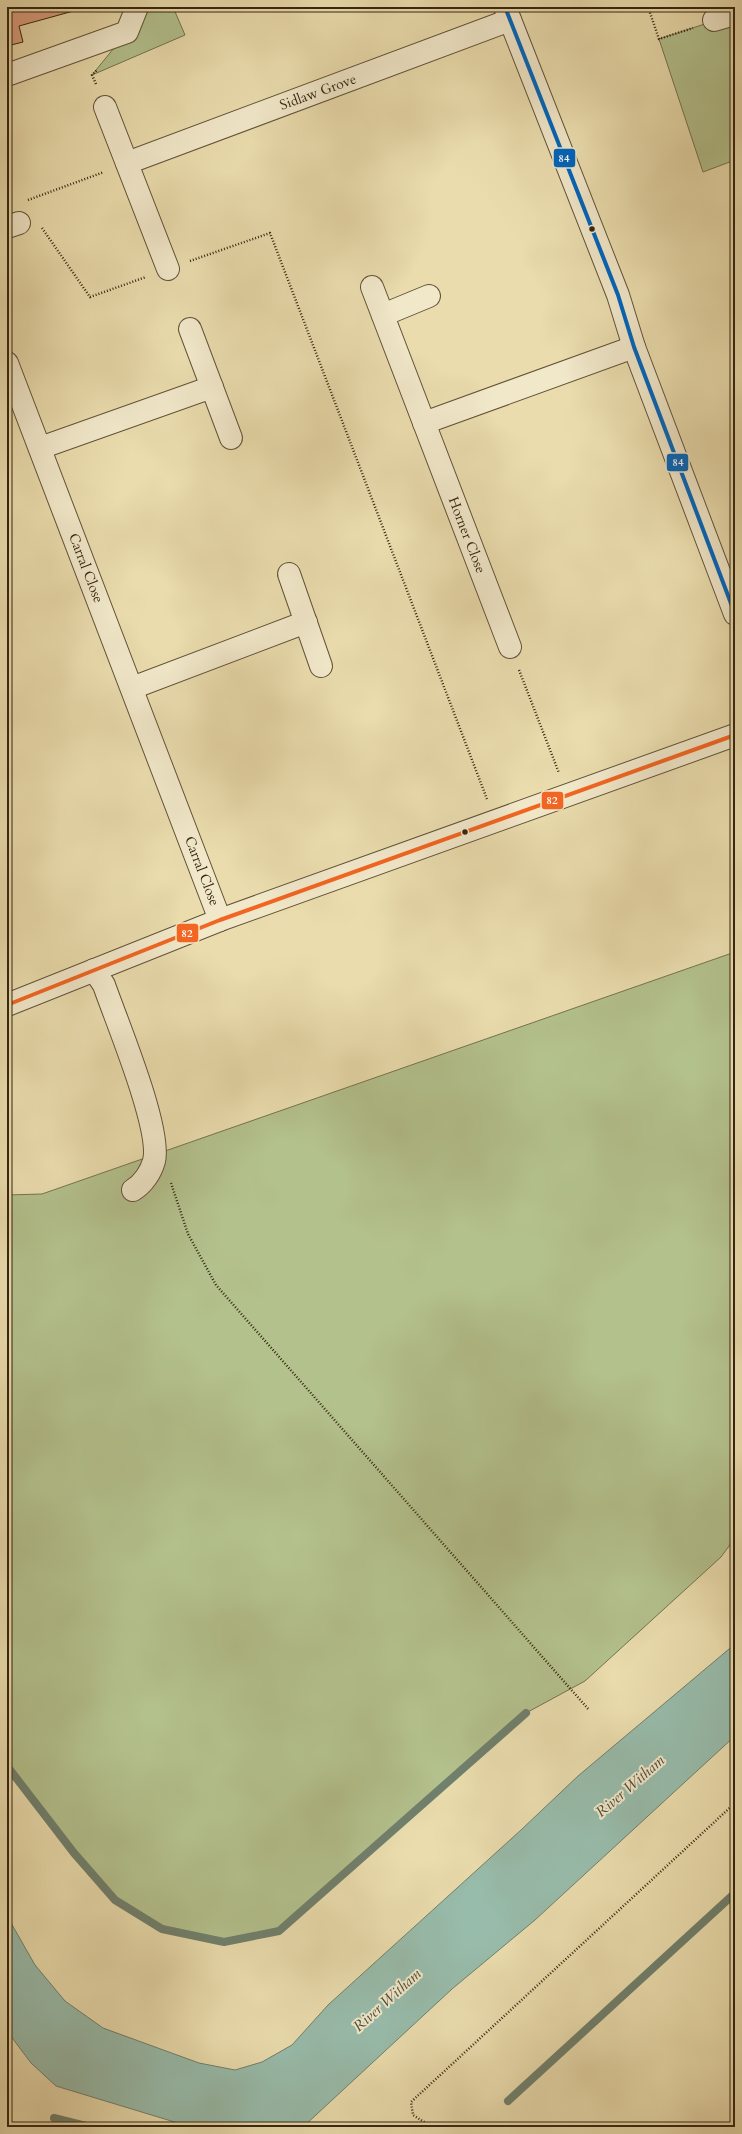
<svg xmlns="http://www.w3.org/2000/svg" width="742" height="2134" font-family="Cardo,serif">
  <rect width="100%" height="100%" fill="#eadcad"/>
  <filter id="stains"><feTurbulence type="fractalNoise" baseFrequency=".005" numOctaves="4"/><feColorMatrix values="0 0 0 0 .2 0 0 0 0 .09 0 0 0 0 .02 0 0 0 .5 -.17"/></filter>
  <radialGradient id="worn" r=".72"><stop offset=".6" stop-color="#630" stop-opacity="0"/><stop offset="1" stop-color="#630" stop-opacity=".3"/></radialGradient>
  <!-- green -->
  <g fill="#b3c18d" stroke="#74734f">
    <path d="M137,7H173L185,35L92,75L127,32Z"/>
    <path d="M735,14V160L703,172L659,39Z"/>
    <path d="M735,952V1538L721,1557L585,1681L526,1713L279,1931L224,1942L162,1929L115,1900L74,1853L7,1766V1195L42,1194Z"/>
  </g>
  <!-- water -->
  <path fill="#98bcab" stroke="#70806d" d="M735,1644V1736L535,1920L452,1989L303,2127H191L56,2086L31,2063L7,2031V1916L35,1965L65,2001L103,2028L199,2063L235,2070L262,2062L292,2045L328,2005L521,1830L578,1776Z"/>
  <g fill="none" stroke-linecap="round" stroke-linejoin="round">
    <!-- stream -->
    <g stroke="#70806d" stroke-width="8">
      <path d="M7,1766L74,1853L115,1900L162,1929L224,1942L279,1931L526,1713"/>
      <path d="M508,2101L735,1893"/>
      <path d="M54,2118L90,2127"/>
    </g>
  </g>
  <!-- building -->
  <path fill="#dc9f7f" stroke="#342511" d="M7,7H88L19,26L23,42L7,46Z"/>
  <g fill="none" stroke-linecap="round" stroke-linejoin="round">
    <defs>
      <g id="minor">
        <path d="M505,7L618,295L634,347L735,614"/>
        <path d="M714,20L735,14"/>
        <path d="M7,75L127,32L137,7"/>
        <path d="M105,107L168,269"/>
        <path d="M127,163L510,20"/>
        <path d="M7,227L19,223"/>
        <path d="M372,287L510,647"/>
        <path d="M383,315L429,296"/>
        <path d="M190,329L231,438"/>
        <path d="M7,363L220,920"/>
        <path d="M424,423L634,347"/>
        <path d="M40,448L212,387"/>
        <path d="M289,574L321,666"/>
        <path d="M132,688L306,622"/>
        <path d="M94,970L104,985C116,1020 162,1129 154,1161C151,1172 143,1184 133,1190"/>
        <path d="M7,1005L220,920L735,735"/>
      </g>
    </defs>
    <!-- minor casing -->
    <use href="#minor" stroke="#625338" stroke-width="24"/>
    <!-- path -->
    <g stroke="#342511" stroke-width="2.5" stroke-dasharray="1 2" stroke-linecap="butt">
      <path d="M648,7L659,39L693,28"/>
      <path d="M96,84L92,75L97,70"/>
      <path d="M28,200L104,172"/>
      <path d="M42,228L90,297L146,277"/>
      <path d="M190,261L270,233L487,799"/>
      <path d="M519,670L559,773"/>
      <path d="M171,1183L188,1234L216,1285L589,1710"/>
      <path d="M7,2123L10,2127"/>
      <path d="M432,2127L413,2115L411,2102L735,1803"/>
    </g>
    <!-- minor -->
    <use href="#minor" stroke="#f1e8ca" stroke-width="22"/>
    <defs>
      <path id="bus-1" d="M505,7L618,295L634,347L735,614"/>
      <path id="bus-2" d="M7,1005L220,920L735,735"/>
    </defs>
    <!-- bus-1 casing -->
    <use href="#bus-1" stroke="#f1e8ca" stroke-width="7"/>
    <!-- bus-2 casing -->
    <use href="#bus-2" stroke="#f1e8ca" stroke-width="7"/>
    <!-- bus-1 -->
    <use href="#bus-1" stroke="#0065bd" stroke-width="4"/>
    <!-- bus-2 -->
    <use href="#bus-2" stroke="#f26522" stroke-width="4"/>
  </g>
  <!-- markers -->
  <g fill="#342511" stroke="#f1e8ca" stroke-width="1.5">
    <circle cx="592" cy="229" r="3.5"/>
    <circle cx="465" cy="832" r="3.5"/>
  </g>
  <g text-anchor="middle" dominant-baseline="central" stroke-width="4" stroke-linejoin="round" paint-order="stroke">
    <!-- street labels -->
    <g font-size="14" fill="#342511" stroke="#f1e8ca">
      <text transform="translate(318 92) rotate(-20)">Sidlaw Grove</text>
      <text transform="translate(467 535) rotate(69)">Horner Close</text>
      <text transform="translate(86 568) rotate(69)">Carral Close</text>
      <text transform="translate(202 871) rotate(69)">Carral Close</text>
    </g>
    <!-- water labels -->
    <g font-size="15" font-style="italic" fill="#4d4b38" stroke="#f1e8ca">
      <text transform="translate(630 1786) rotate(-41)">River Witham</text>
      <text transform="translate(387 2000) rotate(-42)">River Witham</text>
    </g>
  </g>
  <g stroke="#f1e8ca" stroke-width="1.5">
    <rect x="553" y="148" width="23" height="20" rx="4" fill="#0065bd"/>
    <rect x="666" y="453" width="23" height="19" rx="4" fill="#0065bd"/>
    <rect x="541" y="791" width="23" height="19" rx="4" fill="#f26522"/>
    <rect x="176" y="923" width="23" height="20" rx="4" fill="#f26522"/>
  </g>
  <g font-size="11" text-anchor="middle" font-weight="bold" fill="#fff">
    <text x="564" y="162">84</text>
    <text x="678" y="466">84</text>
    <text x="552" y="804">82</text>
    <text x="187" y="937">82</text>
  </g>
  <!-- margin -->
  <rect width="742" height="2134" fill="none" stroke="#eadcad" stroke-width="24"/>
  <rect x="8" y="8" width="726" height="2118" fill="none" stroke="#342511" stroke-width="2"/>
  <rect x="12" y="12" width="718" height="2110" fill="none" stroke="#342511"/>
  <rect width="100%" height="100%" filter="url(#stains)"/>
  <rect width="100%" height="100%" fill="url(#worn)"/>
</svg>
